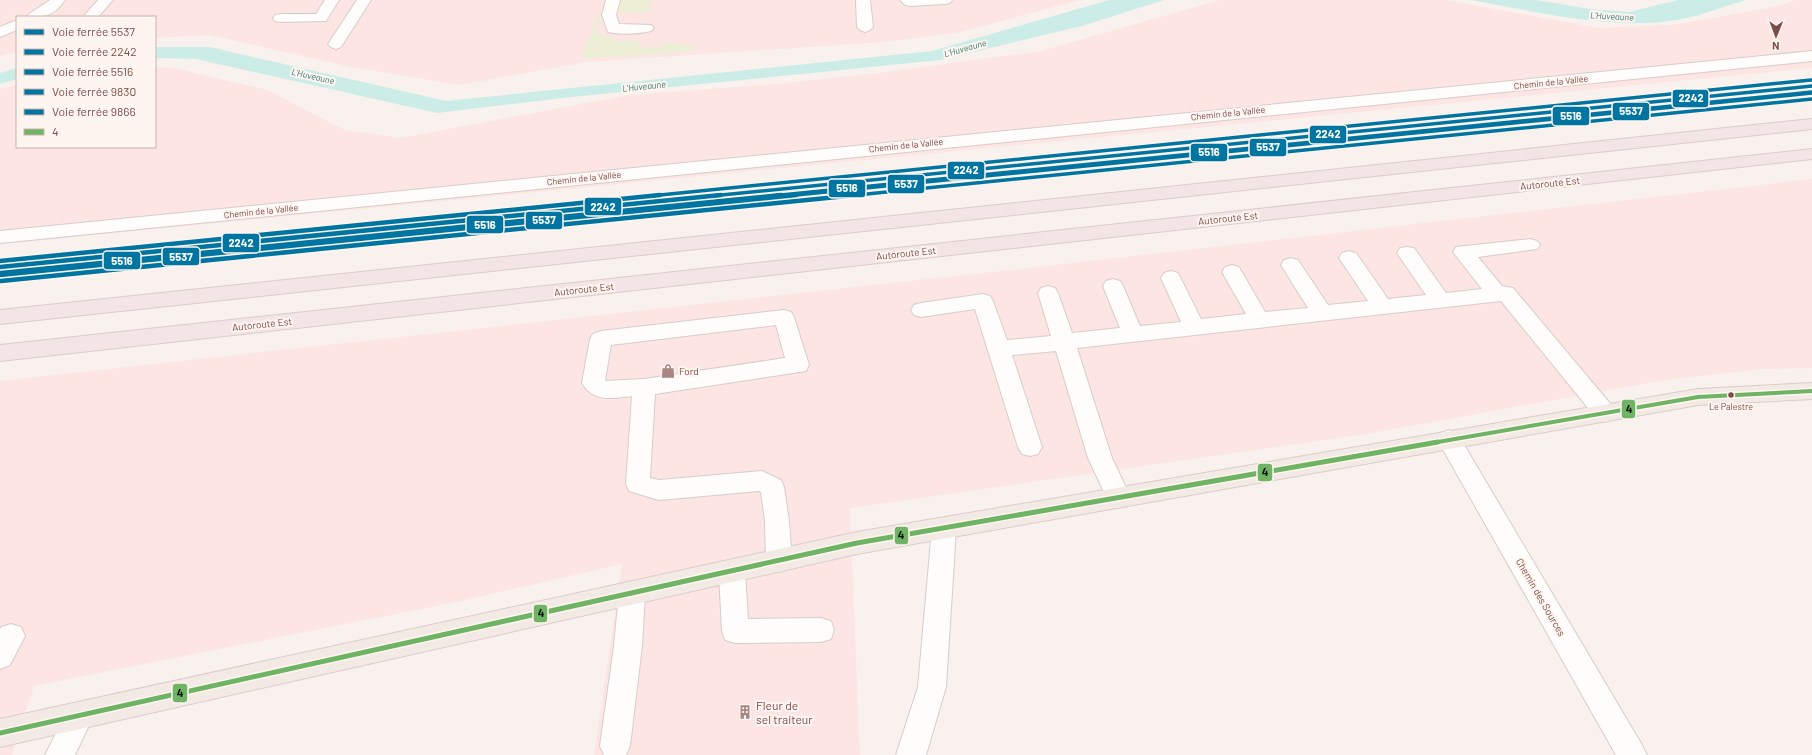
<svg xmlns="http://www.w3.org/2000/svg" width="1812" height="755" font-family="Barlow,sans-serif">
  <rect width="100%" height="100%" fill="#f9f1ed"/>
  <!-- commercial -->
  <g fill="#fce5e3">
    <path d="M0,0H1080L961,32L884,42L586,62L459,85L351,67L210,35L155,38V17H17V52L0,56Z"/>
    <path d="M1220,0H1445L1599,28L1672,25L1779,6L1795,0H1812V68L0,244V89L17,85V147H155V67L174,68L267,90L345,130L401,138L629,95L776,84L879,73L1041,51Z"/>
    <path d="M1812,179V368L1764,369L1665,380L1366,434L850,508L860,755H594L622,564L461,601L34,686L12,755H0V381L1011,270Z"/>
  </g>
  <!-- green -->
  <g fill="#ecefd6">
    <path d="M620,0H652L649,12L619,13Z"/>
    <path d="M600,11L606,12L599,22L600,23L596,27L595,33L609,36L621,41H639L640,47H662L663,43C674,42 683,45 694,45V51L581,59Z"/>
  </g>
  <!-- water -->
  <g fill="#ccede7">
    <path d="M1109,0H1164L1082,26L940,60L562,98L437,113L196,59L155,58V47H209L446,101L932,51Z"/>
    <path d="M1470,0H1536L1590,9L1629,12L1678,0H1746C1725,6 1703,15 1682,19C1615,32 1536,11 1470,0Z"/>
    <path d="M17,68V79L0,84V73Z"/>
  </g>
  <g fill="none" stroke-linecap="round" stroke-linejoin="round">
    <defs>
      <g id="minor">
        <path d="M50,0H65C54,16 45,17 27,17L29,14Z"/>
        <path d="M98,0H113L98,17H83Z"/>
        <path d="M325,0H339L326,21L280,22L275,21L273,18L275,15L280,14H316Z"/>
        <path d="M357,0H371L341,47L336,49L331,47L328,44Z"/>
        <path d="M606,0H620L616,15L619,24L651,25L654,28L651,31C639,34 620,35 608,32L602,15Z"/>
        <path d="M856,0H870L873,27L870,30L865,32L860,30L857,27Z"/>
        <path d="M900,0H952L950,3L945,4L910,6L905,5Z"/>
        <path d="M17,20V30L0,37V27Z"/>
        <path d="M1812,51V61L0,243V231Z"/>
        <path d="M1530,239L1537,241L1540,245L1537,249L1478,257L1502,286L1513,288L1613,407L1616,413L1613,419L1605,422L1597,419L1501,301L1077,348L1112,458L1131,498L1128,505L1119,508L1110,505L1088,458L1056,351L1012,355L1042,447L1038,454L1030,456L1022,454L1018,447L975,309L921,317L914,315L911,310L914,305L921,303L983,294L990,296L993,301L1007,340L1051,336L1038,293L1041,288L1048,286L1055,288L1058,293L1072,333L1120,328L1103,286L1106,281L1113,279L1120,281L1123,286L1140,326L1181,322L1161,278L1164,273L1171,271L1178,273L1201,319L1246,314L1222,272L1225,267L1232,265L1239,267L1265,312L1308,308L1281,265L1284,260L1291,258L1298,260L1328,305L1368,301L1339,258L1342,253L1349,251L1356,253L1388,299L1426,295L1397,253L1400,248L1407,247L1414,248L1446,293L1482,289L1453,252L1456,247Z"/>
        <path d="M784,310L791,312L794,317L809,365L806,371L655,394L650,478L659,480L762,471L781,480L784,487L789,521L792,561L788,569L779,572L770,569L766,561L765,521L761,492L759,491L659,500L629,491L626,484L632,396C613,398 593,403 582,383L590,339L593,334L601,331ZM776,325L785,358L644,379L606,381L605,380L611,345Z"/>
        <path d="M1449,430L1457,433L1642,745L1647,755H1616L1437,439L1441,433Z"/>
        <path d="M944,518L953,522L956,529L946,687L926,755H896L918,687L932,529L935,522Z"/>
        <path d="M732,561L741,564L745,572L748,619L821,618L831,621L834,630L831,639L821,642L735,643L725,640L722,631L719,572L723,564Z"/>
        <path d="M632,582L641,586L645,594L642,646L630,746L626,755H604L600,746L614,646L619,594L623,586Z"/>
        <path d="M11,624L21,627L25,636L10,665L0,669V630L1,627Z"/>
        <path d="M79,703L89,707L93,717L75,755H45L69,707Z"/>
      </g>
      <path id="major" d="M1812,383V399L1698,405L857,554L0,747V719L857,532L1698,389Z"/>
      <g id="highway">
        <path d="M1812,119V129L0,324V310Z"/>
        <path d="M1812,149V159L0,361V345Z"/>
      </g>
    </defs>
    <!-- minor casing -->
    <use href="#minor" stroke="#d8ccca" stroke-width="2"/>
    <!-- major casing -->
    <use href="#major" stroke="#dbccca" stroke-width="2"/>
    <!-- highway casing -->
    <use href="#highway" stroke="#dbccca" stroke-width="2"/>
    <!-- minor -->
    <use href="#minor" fill="#fefdfc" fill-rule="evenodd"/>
    <!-- major -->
    <use href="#major" fill="#f3eae6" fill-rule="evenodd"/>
    <!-- highway -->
    <use href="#highway" fill="#f3e5e5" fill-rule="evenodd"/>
    <defs>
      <path id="bus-1-far1" d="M1432,443L1698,397L1812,391"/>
      <path id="bus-1" d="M0,733L857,543L1438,442"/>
    </defs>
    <!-- bus-1-far1 casing -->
    <use href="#bus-1-far1" stroke="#fff5f0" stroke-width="7"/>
    <!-- bus-1 casing -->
    <use href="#bus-1" stroke="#fff5f0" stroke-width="8"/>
    <!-- bus-1-far1 -->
    <use href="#bus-1-far1" stroke="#6eb464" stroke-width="4"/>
    <!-- bus-1 -->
    <use href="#bus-1" stroke="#6eb464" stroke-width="5"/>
    <defs>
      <path id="rail-1-far1" d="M786,196L1812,93"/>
      <path id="rail-1" d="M0,275L796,195"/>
      <path id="rail-2-far1" d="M711,196L1812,86"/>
      <path id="rail-2" d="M0,267L721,195"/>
      <path id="rail-3-far1" d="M771,196L1812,92"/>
      <path id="rail-3" d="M1,273L781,195"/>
      <path id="rail-4-far1" d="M847,196L1812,99"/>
      <path id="rail-4" d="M1,281L857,195"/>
      <path id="rail-5-far1" d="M650,196L1811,80"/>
      <path id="rail-5" d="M0,261L660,195"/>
    </defs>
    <!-- rail-1-far1 casing -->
    <use href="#rail-1-far1" stroke="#fff5f0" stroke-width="5.5"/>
    <!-- rail-1 casing -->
    <use href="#rail-1" stroke="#fff5f0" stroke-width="8"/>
    <!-- rail-2-far1 casing -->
    <use href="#rail-2-far1" stroke="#fff5f0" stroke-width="5.5"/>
    <!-- rail-2 casing -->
    <use href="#rail-2" stroke="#fff5f0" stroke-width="8"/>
    <!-- rail-3-far1 casing -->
    <use href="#rail-3-far1" stroke="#fff5f0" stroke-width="5.5"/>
    <!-- rail-3 casing -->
    <use href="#rail-3" stroke="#fff5f0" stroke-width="8"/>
    <!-- rail-4-far1 casing -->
    <use href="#rail-4-far1" stroke="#fff5f0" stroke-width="5.5"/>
    <!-- rail-4 casing -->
    <use href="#rail-4" stroke="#fff5f0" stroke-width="8"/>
    <!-- rail-5-far1 casing -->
    <use href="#rail-5-far1" stroke="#fff5f0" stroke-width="5.5"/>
    <!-- rail-5 casing -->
    <use href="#rail-5" stroke="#fff5f0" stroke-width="8"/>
    <!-- rail-1-far1 -->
    <use href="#rail-1-far1" stroke="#0075a1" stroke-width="3.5"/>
    <!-- rail-1 -->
    <use href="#rail-1" stroke="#0075a1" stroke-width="4.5"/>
    <!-- rail-2-far1 -->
    <use href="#rail-2-far1" stroke="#0075a1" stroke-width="3.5"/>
    <!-- rail-2 -->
    <use href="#rail-2" stroke="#0075a1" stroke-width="4.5"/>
    <!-- rail-3-far1 -->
    <use href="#rail-3-far1" stroke="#0075a1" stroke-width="3.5"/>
    <!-- rail-3 -->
    <use href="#rail-3" stroke="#0075a1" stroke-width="4.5"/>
    <!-- rail-4-far1 -->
    <use href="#rail-4-far1" stroke="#0075a1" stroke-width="3.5"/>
    <!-- rail-4 -->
    <use href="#rail-4" stroke="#0075a1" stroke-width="4.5"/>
    <!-- rail-5-far1 -->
    <use href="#rail-5-far1" stroke="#0075a1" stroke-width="3.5"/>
    <!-- rail-5 -->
    <use href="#rail-5" stroke="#0075a1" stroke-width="4.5"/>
  </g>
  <!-- icons -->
  <defs>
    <symbol id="shop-bare" viewBox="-9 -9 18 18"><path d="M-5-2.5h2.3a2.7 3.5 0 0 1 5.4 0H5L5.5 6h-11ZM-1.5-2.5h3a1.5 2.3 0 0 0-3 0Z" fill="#a88682" stroke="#fff5f0" stroke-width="2.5" paint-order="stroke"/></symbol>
    <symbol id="building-bare" viewBox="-9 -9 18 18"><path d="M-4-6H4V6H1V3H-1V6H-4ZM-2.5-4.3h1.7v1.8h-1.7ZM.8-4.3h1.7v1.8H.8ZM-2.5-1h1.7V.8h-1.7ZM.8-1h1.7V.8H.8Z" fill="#a88682" stroke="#fff5f0" stroke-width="2.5" paint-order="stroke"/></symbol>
  </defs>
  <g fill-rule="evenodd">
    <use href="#shop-bare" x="658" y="361" width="20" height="20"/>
    <use href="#building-bare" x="735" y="702" width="20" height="20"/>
  </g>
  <!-- markers -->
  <circle fill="#7c4c48" stroke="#fff5f0" stroke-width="1.5" cx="1731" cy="395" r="3.5"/>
  <g text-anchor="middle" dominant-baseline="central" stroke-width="4" stroke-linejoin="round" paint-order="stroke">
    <!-- far-water labels -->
    <g font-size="9" font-style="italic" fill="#377b72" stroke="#fff5f0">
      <text transform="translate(1612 16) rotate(3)">L'Huveaune</text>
      <text transform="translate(965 48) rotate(-16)">L'Huveaune</text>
      <text transform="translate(313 76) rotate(13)">L'Huveaune</text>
      <text transform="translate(644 86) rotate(-6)">L'Huveaune</text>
    </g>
    <!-- far-street labels -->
    <g font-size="9" fill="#7c4c48" stroke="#fff5f0">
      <text transform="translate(1551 82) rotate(-6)">Chemin de la Vallée</text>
      <text transform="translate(1228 113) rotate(-6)">Chemin de la Vallée</text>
      <text transform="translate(906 145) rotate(-6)">Chemin de la Vallée</text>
      <text transform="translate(584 178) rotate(-6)">Chemin de la Vallée</text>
      <text transform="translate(261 211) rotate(-6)">Chemin de la Vallée</text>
    </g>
    <!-- bus labels -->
    <g font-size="9" fill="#7c4c48" stroke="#fff5f0">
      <text x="1731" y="406">Le Palestre</text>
    </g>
    <!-- street labels -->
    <g font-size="10" fill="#7c4c48" stroke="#fff5f0">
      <text transform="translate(1550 183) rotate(-6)">Autoroute Est</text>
      <text transform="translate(1228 218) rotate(-6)">Autoroute Est</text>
      <text transform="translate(906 253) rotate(-6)">Autoroute Est</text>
      <text transform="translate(584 289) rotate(-6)">Autoroute Est</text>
      <text transform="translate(262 324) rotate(-6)">Autoroute Est</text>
      <text transform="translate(1541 597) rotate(60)">Chemin des Sources</text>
    </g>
    <!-- poi labels -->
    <g font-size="10" fill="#7c4c48" stroke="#fff5f0" text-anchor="start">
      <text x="679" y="371">Ford</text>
    </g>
    <!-- near-poi labels -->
    <g font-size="12" fill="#7c4c48" stroke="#fff5f0" text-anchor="start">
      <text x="756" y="705">Fleur de<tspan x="756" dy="14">sel traiteur</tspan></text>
    </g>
  </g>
  <g stroke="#fff5f0" stroke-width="1.5">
    <rect x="1672" y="89" width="37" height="19" rx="4" fill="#0075a1"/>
    <rect x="1612" y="102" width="38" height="19" rx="4" fill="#0075a1"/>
    <rect x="1552" y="106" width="38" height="20" rx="4" fill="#0075a1"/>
    <rect x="1309" y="125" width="38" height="19" rx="4" fill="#0075a1"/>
    <rect x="1249" y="138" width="38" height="19" rx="4" fill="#0075a1"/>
    <rect x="1190" y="143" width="38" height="19" rx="4" fill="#0075a1"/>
    <rect x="947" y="161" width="38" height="19" rx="4" fill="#0075a1"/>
    <rect x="887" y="174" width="38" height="20" rx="4" fill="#0075a1"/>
    <rect x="828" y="179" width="38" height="19" rx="4" fill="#0075a1"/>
    <rect x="584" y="197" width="38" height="19" rx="4" fill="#0075a1"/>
    <rect x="525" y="211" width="38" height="19" rx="4" fill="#0075a1"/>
    <rect x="466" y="215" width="38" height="19" rx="4" fill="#0075a1"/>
    <rect x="222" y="233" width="38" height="20" rx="4" fill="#0075a1"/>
    <rect x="162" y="247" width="38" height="19" rx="4" fill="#0075a1"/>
    <rect x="103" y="251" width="38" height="19" rx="4" fill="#0075a1"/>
    <rect x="1621" y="399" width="15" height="20" rx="4" fill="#6eb464"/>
    <rect x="1257" y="463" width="16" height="19" rx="4" fill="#6eb464"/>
    <rect x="894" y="526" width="15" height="19" rx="4" fill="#6eb464"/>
    <rect x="533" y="604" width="15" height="19" rx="4" fill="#6eb464"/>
    <rect x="172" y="683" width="16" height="20" rx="4" fill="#6eb464"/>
  </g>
  <g font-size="11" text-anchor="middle" font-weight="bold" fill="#fff">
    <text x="1691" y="102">2242</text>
    <text x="1631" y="115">5537</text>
    <text x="1571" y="120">5516</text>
    <text x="1328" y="138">2242</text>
    <text x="1268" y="151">5537</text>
    <text x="1209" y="156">5516</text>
    <text x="966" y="174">2242</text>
    <text x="906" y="188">5537</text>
    <text x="847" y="192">5516</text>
    <text x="603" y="211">2242</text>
    <text x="544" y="224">5537</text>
    <text x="485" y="229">5516</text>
    <text x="241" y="247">2242</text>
    <text x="181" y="261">5537</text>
    <text x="122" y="265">5516</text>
  </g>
  <g font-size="11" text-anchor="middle" font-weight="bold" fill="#111">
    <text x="1629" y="413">4</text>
    <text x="1265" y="476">4</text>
    <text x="901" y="539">4</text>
    <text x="541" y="617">4</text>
    <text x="180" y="697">4</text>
  </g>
  <!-- legend -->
  <rect x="16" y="16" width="140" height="132" fill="#fff5f0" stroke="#cbb1ad"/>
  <rect x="24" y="29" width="20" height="6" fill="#0075a1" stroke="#cbb1ad"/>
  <text x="52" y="36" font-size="12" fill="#7c4c48">Voie ferrée 5537</text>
  <rect x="24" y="49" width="20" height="6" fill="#0075a1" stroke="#cbb1ad"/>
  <text x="52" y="56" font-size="12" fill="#7c4c48">Voie ferrée 2242</text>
  <rect x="24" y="69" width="20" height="6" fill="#0075a1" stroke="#cbb1ad"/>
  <text x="52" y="76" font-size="12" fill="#7c4c48">Voie ferrée 5516</text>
  <rect x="24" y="89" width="20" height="6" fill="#0075a1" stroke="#cbb1ad"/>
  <text x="52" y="96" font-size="12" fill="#7c4c48">Voie ferrée 9830</text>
  <rect x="24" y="109" width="20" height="6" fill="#0075a1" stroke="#cbb1ad"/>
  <text x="52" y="116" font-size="12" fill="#7c4c48">Voie ferrée 9866</text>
  <rect x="24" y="129" width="20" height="6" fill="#6eb464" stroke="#cbb1ad"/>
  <text x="52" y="136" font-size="12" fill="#7c4c48">4</text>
  <!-- north arrow -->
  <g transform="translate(1776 36) rotate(181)" stroke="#fff5f0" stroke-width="3" paint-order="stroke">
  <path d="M0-3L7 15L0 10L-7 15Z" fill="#7c4c48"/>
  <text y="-6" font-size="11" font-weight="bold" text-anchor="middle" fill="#7c4c48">N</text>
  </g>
</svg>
